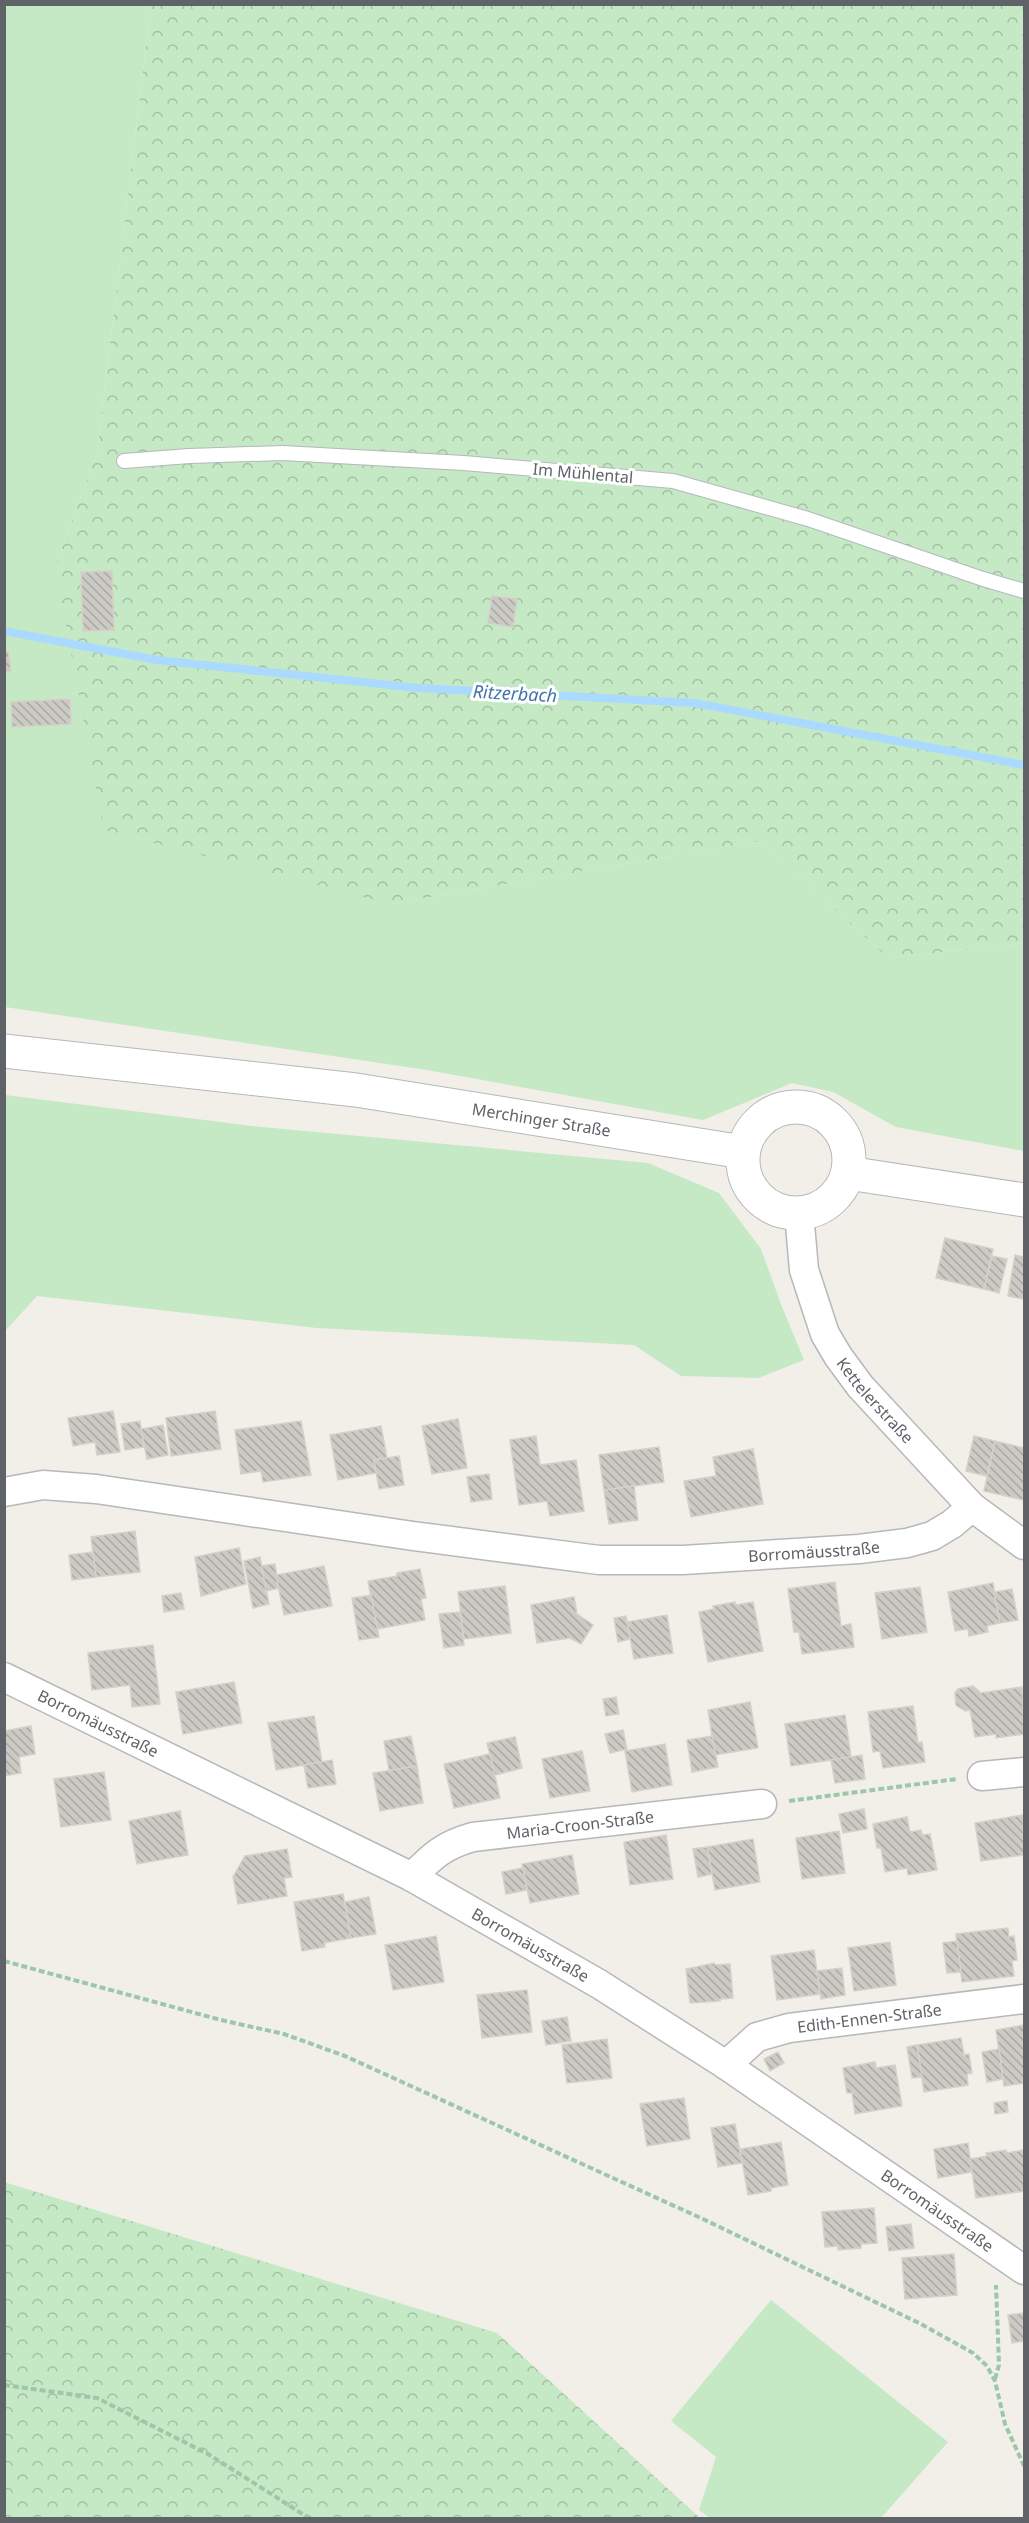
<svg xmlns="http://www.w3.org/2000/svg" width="1029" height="2523" font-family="'Noto Sans',sans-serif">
  <defs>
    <pattern id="forest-crowns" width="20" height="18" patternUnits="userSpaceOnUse" patternTransform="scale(1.5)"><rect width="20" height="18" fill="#c5e8c5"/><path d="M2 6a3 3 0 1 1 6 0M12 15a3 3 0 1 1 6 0" fill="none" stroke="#a3c0a4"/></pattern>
    <pattern id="building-back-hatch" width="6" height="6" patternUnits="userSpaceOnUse" patternTransform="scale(1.5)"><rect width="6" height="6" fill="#cccac5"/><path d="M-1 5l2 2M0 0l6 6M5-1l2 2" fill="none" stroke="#a9a8a4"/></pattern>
  </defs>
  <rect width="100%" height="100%" fill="#f1efe8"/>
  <!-- green -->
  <g fill="#c5e8c5">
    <path d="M4,5H151L97,452L55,567L390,904L760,841L888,958L1024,943V1151L896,1127L833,1092L792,1083L703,1120L427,1070L5,1007Z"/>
    <path d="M5,1095L252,1126L648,1163L719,1193L761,1249L782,1307L804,1360L758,1378L681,1376L634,1345L317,1328L37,1296L5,1331Z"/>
    <path d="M771,2300L948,2442L881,2518H710L699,2510L716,2457L671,2421Z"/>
  </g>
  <!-- forest -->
  <g fill="url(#forest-crowns)">
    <path d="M151,5H1024V943L888,958L760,841L390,904L104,830L55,567L97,452Z"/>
    <path d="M4,2182L497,2333L700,2518H5Z"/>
  </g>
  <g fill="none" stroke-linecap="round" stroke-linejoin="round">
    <!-- stream -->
    <path stroke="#aadaff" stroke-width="8" d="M4,631L157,660L418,688L695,703L1024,765"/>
  </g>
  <!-- building -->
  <g fill="url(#building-back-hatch)" stroke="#d6d1c6" stroke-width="1.5">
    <path d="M112,571L114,630L83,631L81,572Z"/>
    <path d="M492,596L517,599L513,627L488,623Z"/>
    <path d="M8,651L11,671L4,672V652Z"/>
    <path d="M70,699L71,724L12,727L11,702Z"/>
    <path d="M945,1238L993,1249L984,1289L936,1278Z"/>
    <path d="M1015,1255L1024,1257V1299L1008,1296Z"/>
    <path d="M992,1256L1007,1259L999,1293L984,1289Z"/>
    <path d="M113,1411L120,1452L97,1455L95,1442L73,1446L68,1418Z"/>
    <path d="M215,1411L221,1449L171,1456L166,1418Z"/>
    <path d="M458,1419L467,1468L432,1474L422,1426Z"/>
    <path d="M140,1421L144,1447L125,1450L121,1424Z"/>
    <path d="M301,1421L311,1475L263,1482L261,1471L241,1474L235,1430Z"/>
    <path d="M163,1425L168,1455L147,1459L141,1429Z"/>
    <path d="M381,1426L387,1458L374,1460L376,1473L338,1480L330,1435Z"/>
    <path d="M536,1436L540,1465L576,1460L584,1511L550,1516L547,1501L519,1505L510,1440Z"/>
    <path d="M974,1436L995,1441L987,1476L966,1471Z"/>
    <path d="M995,1441L1024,1448V1500L984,1491Z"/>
    <path d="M659,1447L664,1482L604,1490L599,1455Z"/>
    <path d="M753,1449L763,1504L691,1517L684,1481L716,1476L713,1457Z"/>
    <path d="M399,1456L404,1485L379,1489L374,1460Z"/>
    <path d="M489,1474L492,1499L471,1502L467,1477Z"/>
    <path d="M634,1486L638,1520L609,1524L604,1490Z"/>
    <path d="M135,1531L140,1572L96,1577L91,1537Z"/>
    <path d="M239,1548L246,1584L201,1596L195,1557Z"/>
    <path d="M93,1552L96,1577L72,1580L69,1555Z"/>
    <path d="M260,1557L269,1604L253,1608L244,1561Z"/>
    <path d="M275,1564L279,1588L266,1591L262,1566Z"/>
    <path d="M324,1566L332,1606L284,1615L276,1575Z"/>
    <path d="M420,1569L426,1598L421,1599L425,1620L377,1629L368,1581L397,1576V1573Z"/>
    <path d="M835,1582L841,1626L851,1624L854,1647L802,1654L799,1632H794L788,1589Z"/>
    <path d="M993,1583L1000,1623L987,1626L988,1632L969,1636L968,1629L955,1631L948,1592Z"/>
    <path d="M505,1586L511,1633L464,1639L458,1592Z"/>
    <path d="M920,1587L927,1632L882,1639L875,1593Z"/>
    <path d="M1012,1589L1018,1620L1000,1623L994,1592Z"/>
    <path d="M181,1593L184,1609L164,1612L162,1596Z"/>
    <path d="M371,1595L379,1637L359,1640L352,1598Z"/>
    <path d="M574,1597L577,1614L593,1625L581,1644L570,1638L537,1643L531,1605Z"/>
    <path d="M735,1602L736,1605L753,1602L763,1651L708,1662L699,1612L714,1609L713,1606Z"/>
    <path d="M460,1612L464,1645L444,1648L439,1614Z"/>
    <path d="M667,1615L673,1653L634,1659L627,1622Z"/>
    <path d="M626,1616L630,1639L618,1642L614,1618Z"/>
    <path d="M153,1645L160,1704L132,1707L130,1685L92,1690L88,1653Z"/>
    <path d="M234,1682L242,1723L183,1734L176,1692Z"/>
    <path d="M973,1686L981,1693L1022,1687L1024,1734L996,1738V1734L975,1737L970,1710L965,1711L956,1705L955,1693L958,1689Z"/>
    <path d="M616,1697L619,1714L606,1716L603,1699Z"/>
    <path d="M750,1702L758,1748L715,1755L708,1710Z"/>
    <path d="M913,1706L918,1743L922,1742L925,1762L883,1768L880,1751L873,1752L868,1712Z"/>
    <path d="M845,1715L851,1757L791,1766L785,1724Z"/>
    <path d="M314,1716L322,1762L276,1770L268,1723Z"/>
    <path d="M31,1726L35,1754L19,1757L21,1773L4,1776V1731Z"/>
    <path d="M623,1730L627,1749L610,1753L605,1734Z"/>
    <path d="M411,1736L417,1766L389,1770L384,1741Z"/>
    <path d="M712,1736L718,1767L692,1772L687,1740Z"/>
    <path d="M515,1737L522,1768L495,1775L487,1743Z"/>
    <path d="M665,1744L672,1785L632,1792L625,1751Z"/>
    <path d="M582,1751L590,1791L550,1798L542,1759Z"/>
    <path d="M490,1754L500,1798L454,1808L444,1764Z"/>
    <path d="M862,1755L865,1779L835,1783L831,1760Z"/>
    <path d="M332,1760L336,1784L308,1788L304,1765Z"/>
    <path d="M417,1766L423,1803L380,1811L373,1773Z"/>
    <path d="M104,1772L111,1820L61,1827L54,1779Z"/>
    <path d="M864,1809L867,1829L843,1833L839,1814Z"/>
    <path d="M180,1811L188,1855L137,1864L129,1821Z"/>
    <path d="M1023,1815L1024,1855L981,1861L975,1823Z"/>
    <path d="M907,1817L910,1832L921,1830L922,1835L930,1834L937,1870L908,1875L907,1868L885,1872L881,1848H877L873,1824Z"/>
    <path d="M839,1831L845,1873L802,1879L796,1838Z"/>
    <path d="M666,1835L673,1879L630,1885L624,1842Z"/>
    <path d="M753,1839L760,1882L715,1890L707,1847Z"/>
    <path d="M707,1847L712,1874L698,1877L693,1849Z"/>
    <path d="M287,1849L292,1877L284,1878L287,1896L238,1904L233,1877L245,1856Z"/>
    <path d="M572,1855L579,1894L530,1903L522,1864Z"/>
    <path d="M523,1868L527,1890L506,1894L502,1872Z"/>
    <path d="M343,1894L351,1938L324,1943L325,1947L302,1951L294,1902Z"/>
    <path d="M369,1897L376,1934L351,1938L345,1902Z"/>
    <path d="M1008,1928L1009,1937L1014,1936L1017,1960L1012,1961L1014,1976L962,1982L956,1934Z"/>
    <path d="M436,1936L444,1982L393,1990L385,1945Z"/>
    <path d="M957,1941L961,1972L947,1973L943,1943Z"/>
    <path d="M890,1942L896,1985L854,1991L848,1948Z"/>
    <path d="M814,1950L820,1994L777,2000L771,1956Z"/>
    <path d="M714,1963L715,1965L730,1964L733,1998L720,1999V2001L690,2003L686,1969Z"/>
    <path d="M842,1968L845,1995L821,1999L817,1971Z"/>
    <path d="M527,1990L532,2032L482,2038L477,1995Z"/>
    <path d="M567,2017L571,2041L546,2045L542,2021Z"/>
    <path d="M1024,2025V2083L1004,2086L996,2030Z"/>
    <path d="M961,2038L964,2055L969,2054L972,2073L967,2074L968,2085L924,2092L917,2045Z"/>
    <path d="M607,2039L612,2078L567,2083L562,2045Z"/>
    <path d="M917,2045L922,2077L912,2078L907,2047Z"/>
    <path d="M999,2049L1003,2079L987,2082L982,2052Z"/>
    <path d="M778,2052L784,2063L770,2071L764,2059Z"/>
    <path d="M875,2062L876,2068L895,2065L902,2106L855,2114L852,2093H847L843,2068Z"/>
    <path d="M684,2098L690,2139L647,2146L640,2104Z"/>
    <path d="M1007,2101L1008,2112L995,2114L994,2103Z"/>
    <path d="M735,2124L742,2163L718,2167L711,2128Z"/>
    <path d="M781,2142L788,2185L771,2188V2191L748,2195L740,2149Z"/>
    <path d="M968,2143L972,2172L938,2178L934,2149Z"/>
    <path d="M1006,2150L1007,2153L1024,2150V2191L976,2198L970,2159L987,2156L986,2153Z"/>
    <path d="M874,2208L877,2243L861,2244V2248L838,2250V2246L825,2247L822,2212Z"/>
    <path d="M911,2224L914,2248L889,2251L886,2227Z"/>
    <path d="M954,2254L957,2295L905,2299L902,2258Z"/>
    <path d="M1024,2313V2341L1012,2343L1008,2315Z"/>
  </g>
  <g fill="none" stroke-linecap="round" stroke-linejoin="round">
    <defs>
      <path id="service" d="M124,461L189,456L283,453L464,463L673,481L808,519L983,579L1024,591"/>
      <g id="minor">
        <path id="s1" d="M799,1213L804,1270L825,1334L838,1356L860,1386L972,1507L1024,1545"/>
        <path id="s2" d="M4,1492L43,1485L96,1489L413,1536L599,1560H683L859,1549L907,1543L932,1536L952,1524L972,1507"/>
        <path id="s3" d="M4,1677L412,1877L599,1984L726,2065L1024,2270"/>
        <path d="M982,1776L1024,1772"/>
        <path id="s4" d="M412,1877C432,1856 444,1845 473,1837L762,1804"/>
        <path id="s5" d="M726,2065L757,2037L789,2028L1024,1999"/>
      </g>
      <g id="tertiary">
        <path id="s6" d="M4,1051L356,1090L743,1152"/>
        <circle cx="796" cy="1160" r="53"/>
        <path d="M848,1173L1024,1200"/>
      </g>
    </defs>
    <!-- service casing -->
    <use href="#service" stroke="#b5b8bc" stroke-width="16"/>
    <!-- minor casing -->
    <use href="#minor" stroke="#b5b8bc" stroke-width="31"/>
    <!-- tertiary casing -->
    <use href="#tertiary" stroke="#b5b8bc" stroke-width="35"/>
    <!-- path -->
    <g stroke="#9cc7a9" stroke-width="4" stroke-dasharray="6 3" stroke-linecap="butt">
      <path d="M789,1801L957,1779"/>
      <path d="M4,1961L221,2020L284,2034L345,2056L703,2219L921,2324L973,2353L987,2366L995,2381L1005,2424L1024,2466"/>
      <path d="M995,2379L999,2365L996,2285"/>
      <path d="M4,2385L97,2398L208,2454L309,2518"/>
    </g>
    <!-- service -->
    <use href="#service" stroke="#fff" stroke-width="14"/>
    <!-- minor -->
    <use href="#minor" stroke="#fff" stroke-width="28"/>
    <!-- tertiary -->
    <use href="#tertiary" stroke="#fff" stroke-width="33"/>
  </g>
  <g text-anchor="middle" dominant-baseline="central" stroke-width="6" stroke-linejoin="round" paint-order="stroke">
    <!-- street labels -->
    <g font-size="16" fill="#5f6368" stroke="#fff">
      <text transform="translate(583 473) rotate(5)">Im Mühlental</text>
      <text stroke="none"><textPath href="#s6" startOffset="542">Merchinger Straße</textPath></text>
      <text stroke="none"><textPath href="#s1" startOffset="208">Kettelerstraße</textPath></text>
      <text stroke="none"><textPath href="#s2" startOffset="816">Borromäusstraße</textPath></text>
      <text stroke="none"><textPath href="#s3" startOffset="105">Borromäusstraße</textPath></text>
      <text stroke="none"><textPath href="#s4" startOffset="182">Maria-Croon-Straße</textPath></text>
      <text stroke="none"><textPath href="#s3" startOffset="591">Borromäusstraße</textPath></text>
      <text stroke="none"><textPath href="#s5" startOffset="156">Edith-Ennen-Straße</textPath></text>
      <text stroke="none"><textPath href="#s3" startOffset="1077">Borromäusstraße</textPath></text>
    </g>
    <!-- water labels -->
    <g font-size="18" font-style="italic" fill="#4174aa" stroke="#fff">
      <text transform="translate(515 693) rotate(3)">Ritzerbach</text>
    </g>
  </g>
  <!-- border -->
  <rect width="1029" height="2523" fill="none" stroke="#5f6368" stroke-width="12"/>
</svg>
